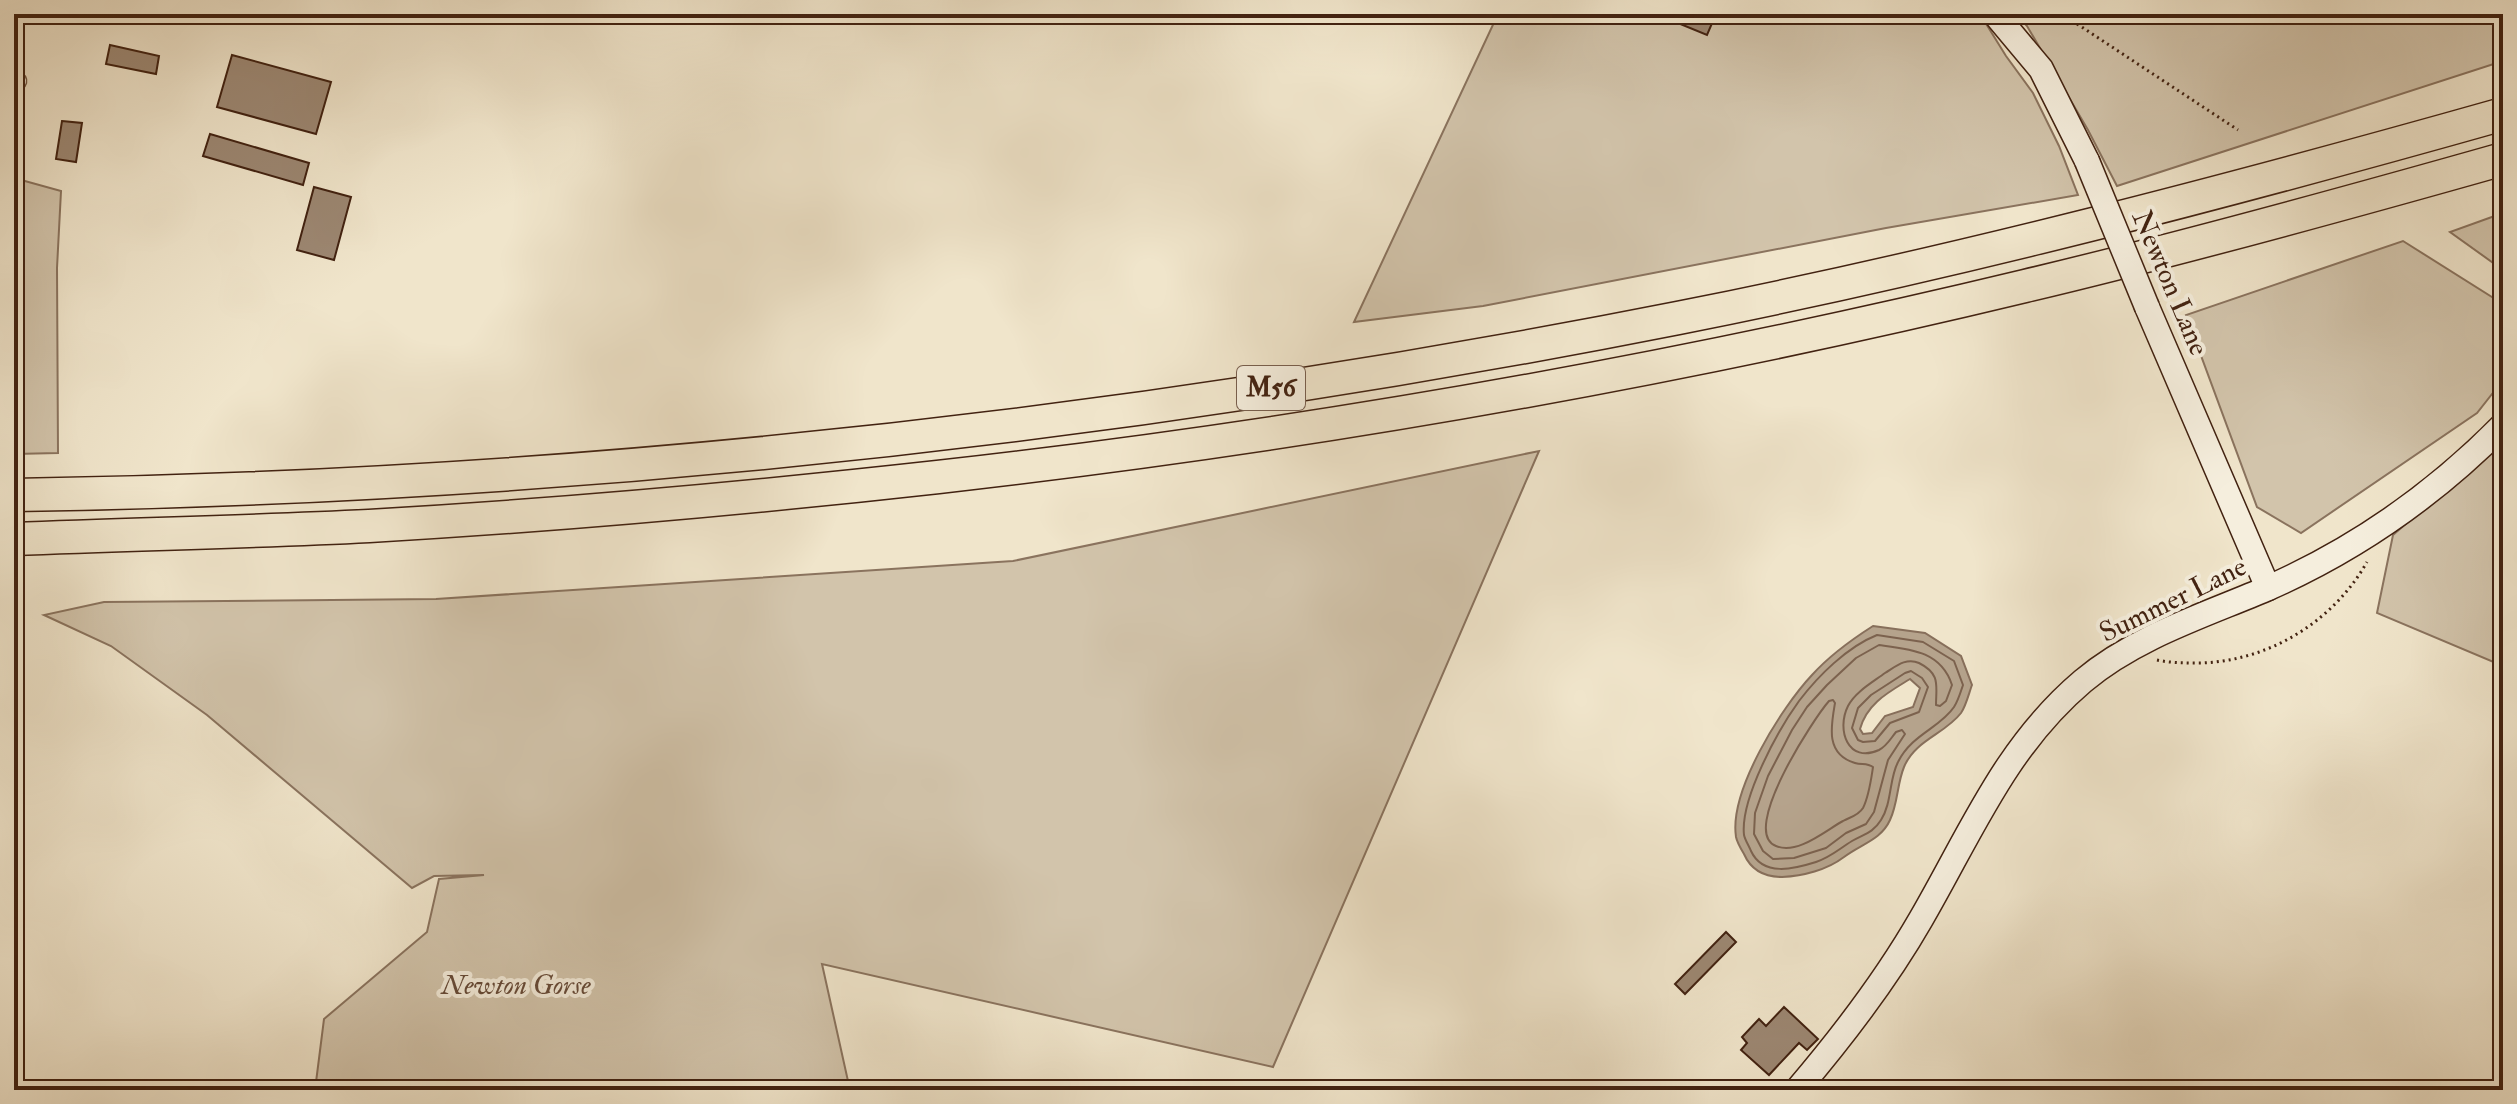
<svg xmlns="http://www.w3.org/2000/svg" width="2517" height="1104" font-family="'IM FELL Double Pica',serif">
  <rect width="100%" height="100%" fill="#f0e5cb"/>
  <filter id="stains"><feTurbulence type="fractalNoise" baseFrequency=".0025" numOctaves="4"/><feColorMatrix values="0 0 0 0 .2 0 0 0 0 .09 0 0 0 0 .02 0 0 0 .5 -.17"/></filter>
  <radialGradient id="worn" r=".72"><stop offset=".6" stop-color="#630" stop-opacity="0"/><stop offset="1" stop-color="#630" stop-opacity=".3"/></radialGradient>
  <!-- green -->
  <g fill="#d2c4ab" stroke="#8a735e" stroke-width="2">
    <path d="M1498,14H1980L2006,56L2033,93L2059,146L2078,195L1886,228L1483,306L1354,322Z"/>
    <path d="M2016,14H2503V61L2117,186L2088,130L2027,26Z"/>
    <path d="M14,178L61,191L57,268L58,453L14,454Z"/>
    <path d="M2503,213V270L2450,232Z"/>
    <path d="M2403,241L2503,304V380L2477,413L2301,533L2257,507L2186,315Z"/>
    <path d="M2503,440V666L2377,613L2393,535Z"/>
    <path d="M1539,451L1273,1067L822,964L850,1090H315L324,1019L427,932L439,879L484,875L434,876L412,888L207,715L111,646L44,615L104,602L436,599L1013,561Z"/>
  </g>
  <!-- water -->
  <path fill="#b5a38c" stroke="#876f5b" stroke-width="2" fill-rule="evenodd" d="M1873,626L1925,633L1961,656L1972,685C1969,693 1966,706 1961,713C1945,734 1915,740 1904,767C1897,784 1898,803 1890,820C1881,840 1861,844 1844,857C1827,870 1803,876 1782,877C1764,877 1751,870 1744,854C1741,849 1737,842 1736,837C1729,791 1781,708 1812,675C1830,655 1851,640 1873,626ZM1910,679L1920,688L1913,707L1885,716L1872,733L1863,734L1860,729C1867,703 1889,692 1910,679Z"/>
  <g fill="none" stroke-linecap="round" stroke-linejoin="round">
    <!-- shore -->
    <g stroke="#7c624e" stroke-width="2">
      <path d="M1877,635L1923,642L1954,661L1963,685C1961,691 1958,701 1954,707C1940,728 1912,734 1898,762C1889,779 1892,803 1881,820C1873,833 1864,834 1852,841C1839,849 1831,857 1816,862C1794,869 1763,877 1751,851C1749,846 1745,840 1744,835C1740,799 1778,730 1799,701C1818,676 1847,647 1877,635Z"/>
      <path d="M1879,645C1910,649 1941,651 1952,685L1946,701L1940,706L1936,705C1936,686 1941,674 1919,663C1906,657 1895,667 1885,673C1873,682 1855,692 1848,706C1836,730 1848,764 1879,750C1887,746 1891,738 1896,732L1902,730L1905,734L1888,760L1874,812L1866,824L1846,833L1826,848L1794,858L1773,859L1763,851L1754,834L1755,813L1768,776L1792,730L1807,707L1827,685L1856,658Z"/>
      <path d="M1911,671L1922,678L1928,687L1919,712L1890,723L1875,741L1863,742L1858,740L1852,728L1858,708L1871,695L1905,673Z"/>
      <path d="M1829,701L1833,700L1835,703C1831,726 1825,754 1855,763C1862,765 1867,763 1873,767C1871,780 1869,796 1863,808C1858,816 1850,817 1843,821C1826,830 1798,855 1776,846C1739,832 1814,718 1829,701Z"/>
    </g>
  </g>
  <!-- building -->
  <g fill="#9c8772" stroke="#422211" stroke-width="2">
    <path d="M1656,14H1716L1707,35Z"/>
    <path d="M110,45L159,56L156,74L106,64Z"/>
    <path d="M232,55L331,82L316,134L217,107Z"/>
    <path d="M62,121L82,123L76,162L56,159Z"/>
    <path d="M210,134L309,163L303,185L203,156Z"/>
    <path d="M314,187L351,197L334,260L297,250Z"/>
    <path d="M1726,932L1736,942L1685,994L1675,984Z"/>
    <path d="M1784,1007L1818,1039L1807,1050L1799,1043L1769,1075L1741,1050L1747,1043L1742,1037L1759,1019L1766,1026Z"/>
  </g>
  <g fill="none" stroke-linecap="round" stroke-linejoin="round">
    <defs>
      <path id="street" d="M14,80L18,81"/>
      <g id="secondary">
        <path d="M1995,14L2041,69L2087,161"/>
        <path d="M2147,307L2268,588"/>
        <path d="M1797,1090C1843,1036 1886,980 1921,919C1971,833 2005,747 2083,681C2135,637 2205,615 2266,589C2355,550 2435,494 2503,425"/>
      </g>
      <g id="highway">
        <path d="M14,495C572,487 1131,426 1678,318C1956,263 2230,191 2503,114"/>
        <path d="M14,539C132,534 251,532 369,526C559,515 749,498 938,477C1303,436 1668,372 2025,286C2185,248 2344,204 2503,159"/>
      </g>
    </defs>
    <!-- street casing -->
    <use href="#street" stroke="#6e5340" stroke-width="19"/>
    <!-- secondary casing -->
    <use href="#secondary" stroke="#422211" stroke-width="27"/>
    <!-- highway casing -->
    <use href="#highway" stroke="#422211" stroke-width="35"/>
    <!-- path -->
    <g stroke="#422211" stroke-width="3" stroke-dasharray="2 4" stroke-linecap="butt">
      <path d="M2062,14L2238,130"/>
      <path d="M2157,660C2171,663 2185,663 2200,663C2269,661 2333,622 2367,562"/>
    </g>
    <!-- street -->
    <use href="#street" stroke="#f5eedd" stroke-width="16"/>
    <!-- secondary -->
    <use href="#secondary" stroke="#f5eedd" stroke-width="24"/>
    <!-- highway -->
    <use href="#highway" stroke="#f0e5cb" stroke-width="32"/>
    <defs>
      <path id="secondary-bridge" d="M2087,161L2147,307"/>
    </defs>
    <!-- secondary-bridge casing -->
    <use href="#secondary-bridge" stroke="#422211" stroke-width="27" stroke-linecap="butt"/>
    <!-- secondary-bridge -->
    <use href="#secondary-bridge" stroke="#f5eedd" stroke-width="24"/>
  </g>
  <g text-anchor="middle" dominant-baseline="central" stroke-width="8" stroke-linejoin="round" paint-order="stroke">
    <!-- shield labels -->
    <rect fill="#f5eedd" stroke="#785f4e" stroke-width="2" x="1237" y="366" width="68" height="44" rx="6"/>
    <g font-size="26" font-weight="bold" fill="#422211">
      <text x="1271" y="388">M56</text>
    </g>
    <!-- street labels -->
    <g font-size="28" fill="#422211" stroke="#f5eedd">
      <text transform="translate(2170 283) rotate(67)">Newton Lane</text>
      <text transform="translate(2173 600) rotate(-26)">Summer Lane</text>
    </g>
    <!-- park labels -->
    <g font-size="28" font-style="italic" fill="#664a38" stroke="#f5eedd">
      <text x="516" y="985">Newton Gorse</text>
    </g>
  </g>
  <!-- margin -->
  <rect width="2517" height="1104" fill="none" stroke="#f0e5cb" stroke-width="48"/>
  <rect x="16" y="16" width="2485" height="1072" fill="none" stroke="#422211" stroke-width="4"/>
  <rect x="24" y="24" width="2469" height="1056" fill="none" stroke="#422211" stroke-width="2"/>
  <rect width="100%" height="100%" filter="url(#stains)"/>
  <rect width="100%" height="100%" fill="url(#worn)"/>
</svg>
